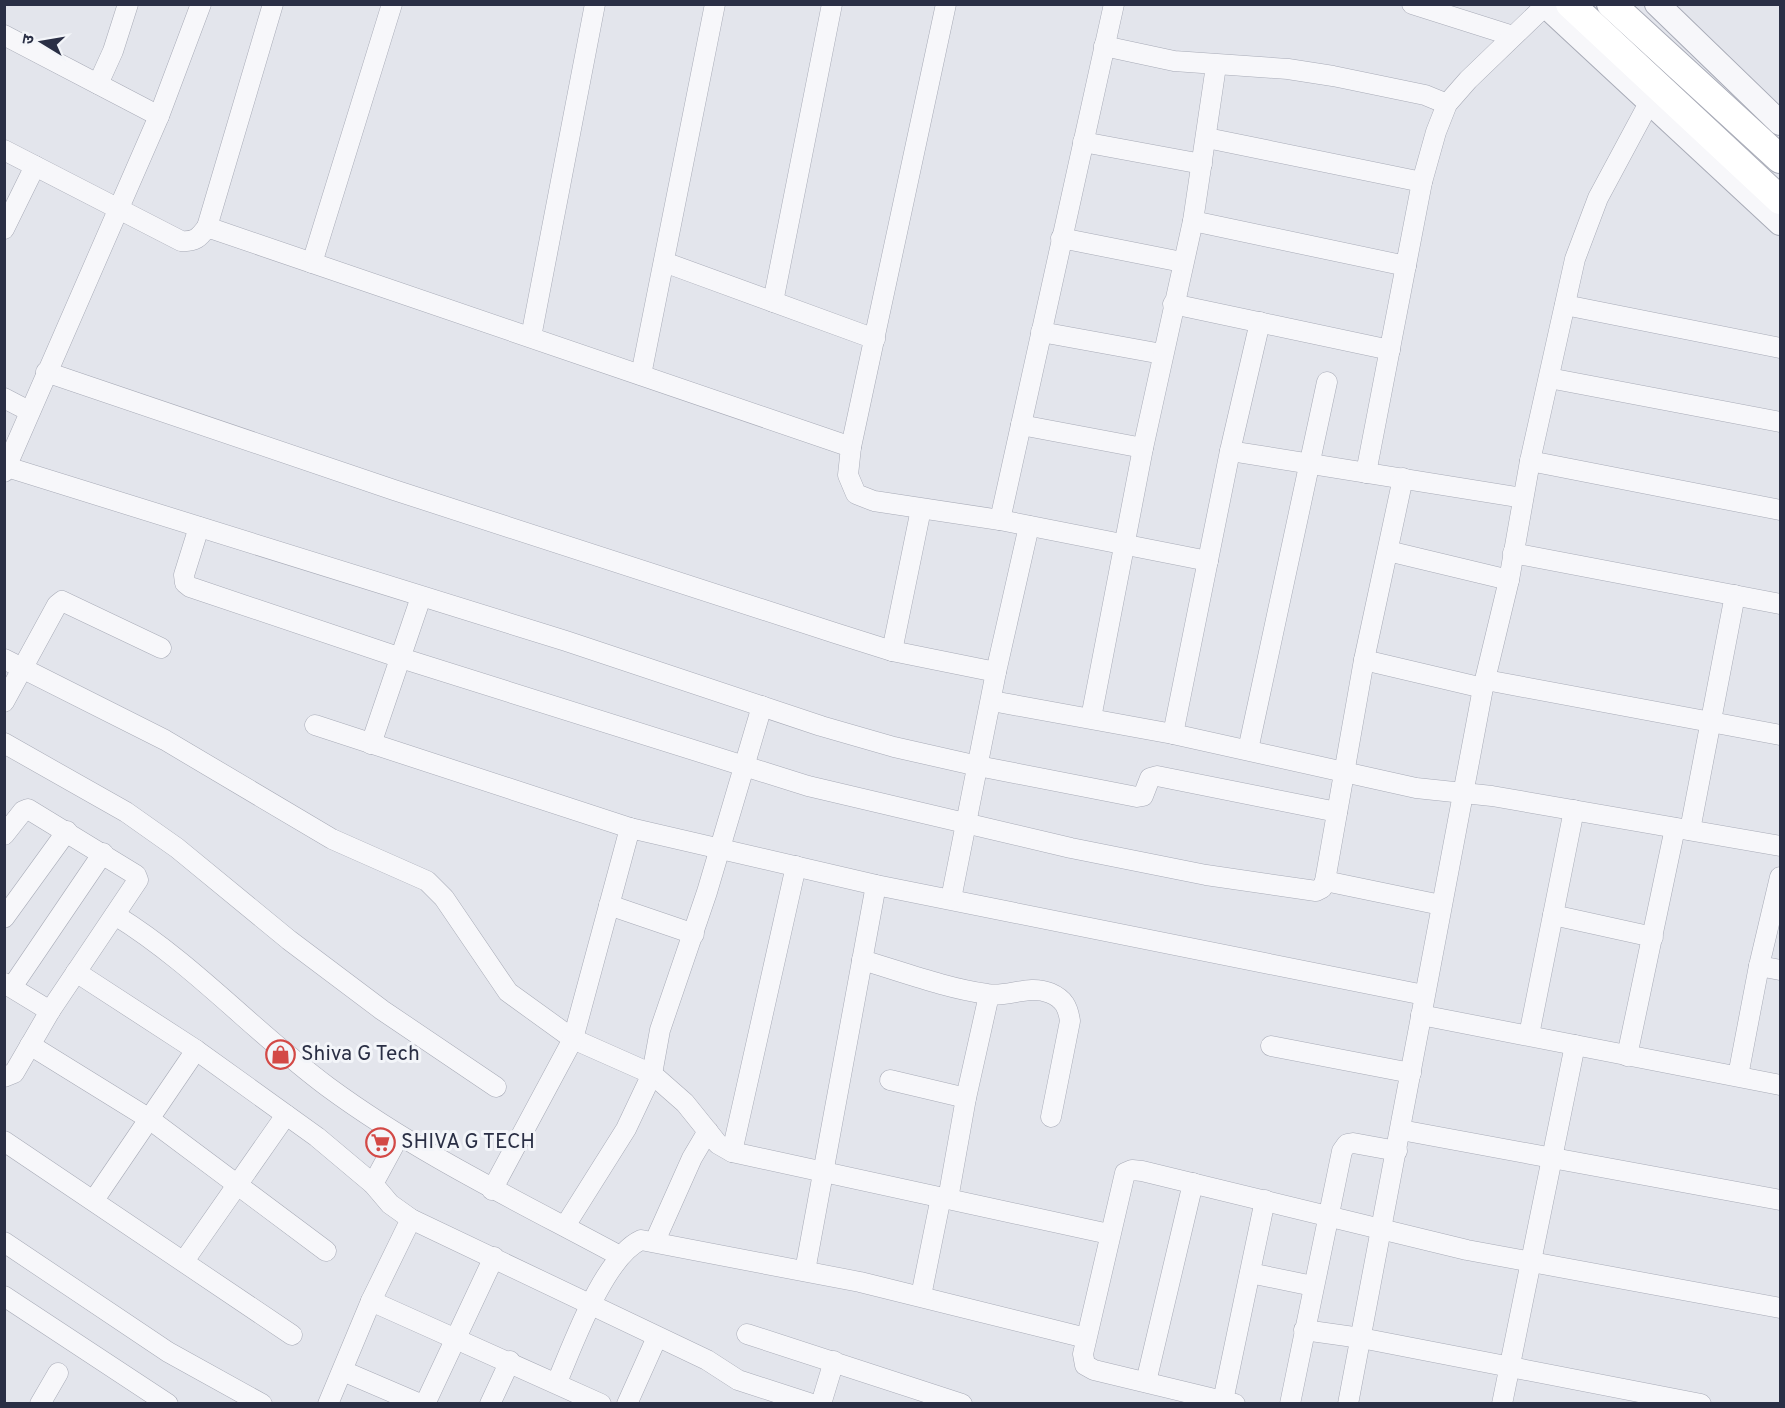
<svg xmlns="http://www.w3.org/2000/svg" width="1785" height="1408" font-family="Overpass,'Noto Sans Devanagari',sans-serif">
  <rect width="100%" height="100%" fill="#e3e5ec"/>
  <g fill="none" stroke-linecap="round" stroke-linejoin="round">
    <defs>
      <g id="minor">
        <path d="M946,4L851,447L848,475L856,494L874,501L1000,520L1208,561"/>
        <path d="M1412,4L1513,36"/>
        <path d="M4,35L159,116"/>
        <path d="M1104,46L1174,61L1288,69L1333,76L1425,95L1447,104"/>
        <path d="M98,84L113,51L128,4"/>
        <path d="M1207,138L1422,182"/>
        <path d="M1083,142L1202,164"/>
        <path d="M4,150L181,241C195,242 199,238 207,227L851,447"/>
        <path d="M1193,221L1406,266"/>
        <path d="M207,227L273,4"/>
        <path d="M4,229L35,166"/>
        <path d="M1061,238L1182,262"/>
        <path d="M664,262L875,339"/>
        <path d="M312,263L392,4"/>
        <path d="M773,302L832,4"/>
        <path d="M1173,304L1390,350"/>
        <path d="M1565,305L1780,348"/>
        <path d="M1041,332L1162,354"/>
        <path d="M531,337L595,4"/>
        <path d="M46,372L394,490L835,633L892,651L996,672"/>
        <path d="M641,375L715,4"/>
        <path d="M1549,378L1780,422"/>
        <path d="M4,398L29,411"/>
        <path d="M1021,425L1143,448"/>
        <path d="M1230,451L1523,498"/>
        <path d="M1530,461L1780,510"/>
        <path d="M7,467L566,641L821,726L894,747L978,766L1137,797L1143,796L1150,778L1157,776L1337,812"/>
        <path d="M4,472L159,116L201,4"/>
        <path d="M1366,473L1422,182L1436,132L1447,104L1468,80L1547,4"/>
        <path d="M1000,520L1114,4"/>
        <path d="M199,527L184,575L185,583L190,587L401,658L808,786L1071,848L1206,875L1316,891L1322,888L1325,881L1364,660L1403,478"/>
        <path d="M1388,551L1509,580"/>
        <path d="M1513,553L1780,604"/>
        <path d="M892,651L921,509"/>
        <path d="M4,659L165,740L332,839L427,881L444,898L508,992L573,1039L652,1074L685,1103L718,1144L732,1152L1109,1234"/>
        <path d="M1364,660L1483,688"/>
        <path d="M1486,680L1780,735"/>
        <path d="M992,701L1173,734L1416,788L1492,796L1780,846"/>
        <path d="M4,702L57,605L62,601L161,648"/>
        <path d="M1091,718L1143,448L1193,221L1216,66"/>
        <path d="M315,725L630,828L876,885L1424,995"/>
        <path d="M1173,734L1230,451L1260,322"/>
        <path d="M4,743L126,812L177,848L289,940L382,1010L496,1087"/>
        <path d="M371,744L421,597"/>
        <path d="M1248,750L1327,382"/>
        <path d="M1690,830L1735,595"/>
        <path d="M4,835L23,811L28,809L136,875L138,880L50,1011L14,1073L4,1077"/>
        <path d="M1325,881L1441,905"/>
        <path d="M951,899L996,672L1029,526"/>
        <path d="M609,905L694,934"/>
        <path d="M115,915C193,963 254,1032 328,1087C419,1154 520,1202 620,1256"/>
        <path d="M1553,915L1653,937"/>
        <path d="M4,918L67,831"/>
        <path d="M862,960C903,972 945,988 987,994C1008,998 1028,984 1050,993C1064,999 1068,1007 1070,1021L1051,1117"/>
        <path d="M1759,966L1780,970"/>
        <path d="M76,972L196,1050L317,1137L373,1184L390,1204L411,1219L707,1360L738,1380L812,1404"/>
        <path d="M4,983L50,1011"/>
        <path d="M12,987L103,853"/>
        <path d="M1421,1015L1780,1085"/>
        <path d="M1529,1035L1574,810"/>
        <path d="M30,1045L148,1118L326,1251"/>
        <path d="M1271,1046L1411,1073"/>
        <path d="M1627,1056L1675,828"/>
        <path d="M1738,1076L1759,966L1780,877"/>
        <path d="M890,1080L966,1098"/>
        <path d="M1401,1130L1780,1200"/>
        <path d="M4,1141L292,1335"/>
        <path d="M732,1152L796,866"/>
        <path d="M373,1184L399,1136"/>
        <path d="M492,1190L573,1039L630,828"/>
        <path d="M948,1199L966,1098L989,995"/>
        <path d="M94,1200L196,1050"/>
        <path d="M565,1226L626,1129L652,1074L660,1030L707,892L762,706"/>
        <path d="M655,1241L692,1158L708,1131"/>
        <path d="M4,1242L168,1352L262,1404"/>
        <path d="M184,1261L286,1115"/>
        <path d="M805,1271L876,885"/>
        <path d="M1250,1273L1313,1286"/>
        <path d="M4,1296L168,1404"/>
        <path d="M921,1296L941,1197"/>
        <path d="M371,1301L601,1404"/>
        <path d="M1304,1330L1361,1338L1701,1404"/>
        <path d="M747,1334L962,1404"/>
        <path d="M343,1371L420,1404"/>
        <path d="M557,1382C573,1345 604,1257 641,1240L860,1282L1086,1338"/>
        <path d="M1146,1382L1193,1183"/>
        <path d="M1223,1401L1265,1200"/>
        <path d="M40,1404L58,1373"/>
        <path d="M328,1404L371,1301L411,1219"/>
        <path d="M425,1404L494,1257"/>
        <path d="M490,1404L510,1361"/>
        <path d="M627,1404L657,1337"/>
        <path d="M821,1404L834,1361"/>
        <path d="M1235,1404L1094,1370L1085,1365L1083,1354L1125,1173L1132,1170L1142,1171L1467,1250L1780,1308"/>
        <path d="M1290,1404L1342,1151L1347,1144L1353,1143L1397,1151"/>
        <path d="M1348,1404L1483,688L1509,580L1530,461L1575,259L1598,198L1649,103"/>
        <path d="M1502,1404L1575,1045"/>
      </g>
      <g id="tertiary">
        <path d="M1544,4L1780,223"/>
        <path d="M1657,4L1780,123"/>
      </g>
      <g id="secondary">
        <path d="M1570,4L1780,200"/>
        <path d="M1611,4L1780,159"/>
      </g>
    </defs>
    <!-- minor casing -->
    <use href="#minor" stroke="#a8abb7" stroke-width="21"/>
    <!-- tertiary casing -->
    <use href="#tertiary" stroke="#a8abb7" stroke-width="26"/>
    <!-- secondary casing -->
    <use href="#secondary" stroke="#a8abb7" stroke-width="30"/>
    <!-- minor -->
    <use href="#minor" stroke="#f7f7fa" stroke-width="20"/>
    <!-- tertiary -->
    <use href="#tertiary" stroke="#f7f7fa" stroke-width="24"/>
    <!-- secondary -->
    <use href="#secondary" stroke="#fff" stroke-width="28"/>
  </g>
  <!-- icons -->
  <defs>
    <symbol id="shop-ring" viewBox="-11 -11 22 22"><circle r="9.5" fill="#f3f5f9" stroke="#d34946" stroke-width="1.5"/><path d="M-5-2.5h2.3a2.7 3.5 0 0 1 5.4 0H5L5.5 6h-11ZM-1.5-2.5h3a1.5 2.3 0 0 0-3 0Z" fill="#d34946"/></symbol>
    <symbol id="supermarket-ring" viewBox="-11 -11 22 22"><circle r="9.5" fill="#f3f5f9" stroke="#d34946" stroke-width="1.5"/><path d="M-6-5.5h2.5l.6 2H6L4.5 2H-2.5L-4.4-4H-6ZM-1.5 3.2a1.3 1.3 0 1 0 .1 0ZM3 3.2a1.3 1.3 0 1 0 .1 0Z" fill="#d34946"/></symbol>
  </defs>
  <g fill-rule="evenodd">
    <use href="#shop-ring" x="264" y="1038" width="33" height="33"/>
    <use href="#supermarket-ring" x="364" y="1126" width="33" height="33"/>
  </g>
  <g text-anchor="middle" dominant-baseline="central" stroke-width="6" stroke-linejoin="round" paint-order="stroke">
    <!-- poi labels -->
    <g font-size="21" fill="#2a2f45" stroke="#f3f5f9" text-anchor="start">
      <text x="301" y="1054">Shiva G Tech</text>
      <text x="401" y="1142">SHIVA G TECH</text>
    </g>
  </g>
  <!-- border -->
  <rect width="1785" height="1408" fill="none" stroke="#2a2f45" stroke-width="12"/>
  <!-- north arrow -->
  <g transform="translate(42 42) rotate(281)" stroke="#f3f5f9" stroke-width="4.5" paint-order="stroke">
  <path d="M0-4.5L10 22L0 15L-10 22Z" fill="#2a2f45"/>
  <text y="-9" font-size="16" font-weight="bold" text-anchor="middle" fill="#2a2f45">उ</text>
  </g>
</svg>
